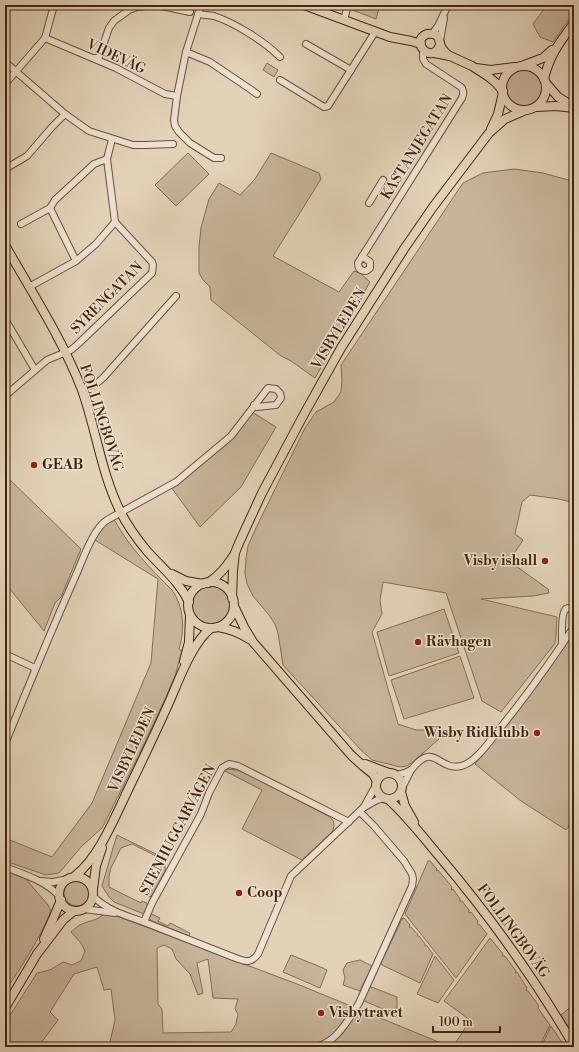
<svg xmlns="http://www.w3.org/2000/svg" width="579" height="1052" font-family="'Libre Bodoni',serif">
  <rect width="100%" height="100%" fill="#e2d2b8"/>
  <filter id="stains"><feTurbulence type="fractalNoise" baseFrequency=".005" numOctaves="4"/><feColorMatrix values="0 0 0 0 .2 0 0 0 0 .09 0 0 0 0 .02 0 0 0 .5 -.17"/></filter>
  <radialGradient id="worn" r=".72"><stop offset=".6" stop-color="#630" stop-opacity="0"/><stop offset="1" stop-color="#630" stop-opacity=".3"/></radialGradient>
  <!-- green -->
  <g fill="#c7b49b" stroke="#866c56" fill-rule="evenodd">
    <path d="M351,5H380L376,19L350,9Z"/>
    <path d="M547,5H574V12L553,42L540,37L533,24Z"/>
    <path d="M267,63L278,70L274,77L263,70Z"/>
    <circle cx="524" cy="87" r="19"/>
    <path d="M188,153L209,174L176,206L155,185Z"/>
    <path d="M271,153L319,173L321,179L273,256L339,292L354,271L360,273L370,282L315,378L291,361L281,356L211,300L210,287L203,280L199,273V247L201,228L209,199L219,183L240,195L255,179Z"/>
    <path d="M514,169L543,173L572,181L571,195L574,197V503L559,499L530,495L522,502L515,534L523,540L509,561L548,589L549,593L533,596L481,599L557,617L556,635L555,643L553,646L501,712L482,701L446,593L383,582L380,600L382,614L372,632L398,724L416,730H431L438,732L439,739L414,761L407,766L400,767L372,760L361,750L283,665L278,633L275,624L269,615L253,596L247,584L245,573L246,558L248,546L256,528L305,428L316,412L334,402L341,392L342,380L341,365L463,183L483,173Z"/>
    <path d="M252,412L276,427L241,487L200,527L171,487L233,436Z"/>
    <path d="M5,475L81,549L61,597L55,603L44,631L5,583Z"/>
    <path d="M113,520L115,521C129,547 151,569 172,590C184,607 185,630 179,649L182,651L175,676L166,697L139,755L102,828L82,846L59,873L46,875L5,861V838L52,857L92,803L151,663L158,579L95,540C100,529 102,526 113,520Z"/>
    <circle cx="211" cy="605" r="20"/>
    <path d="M444,609L459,653L389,676L377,632Z"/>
    <path d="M574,633V819L566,830L521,801L475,764L524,702Z"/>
    <path d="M460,656L474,698L404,719L391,680Z"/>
    <path d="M224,769L237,770L245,773L330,817C335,822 335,826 332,832L302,860L242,829L262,790L223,770Z"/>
    <path d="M117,835L160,856C164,861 166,865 165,871L152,895L150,897L148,896L147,893L161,867V860L156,856L132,844L126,846L121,848L111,868L109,876V887L141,903L142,901L147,903V906L144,914L114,902L109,897L102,886L113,848Z"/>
    <path d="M428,861H430L437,869L436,871L438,870L452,887L451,890L453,889L460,899V901H462L469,910V913L471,912L478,921L477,924L480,925L487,934L456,978L405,914Z"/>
    <path d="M5,870L25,878L48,905L51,911C39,940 22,966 5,991Z"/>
    <circle cx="77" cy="893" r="13"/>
    <path d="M150,913L160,918L158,921L168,926L170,923L190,933L189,936L152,921L149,918Z"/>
    <path d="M104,914L117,916L297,984L451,1047H113L110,1042L115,1020L111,989L104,990L97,967L74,974L50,1012L58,1020L38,1047H19L13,1042L8,1047H5V1023L37,973L50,970L63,962L72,965L81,961L85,951L81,943L71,932C75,929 78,925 82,924C91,920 96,921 104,914ZM164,945L172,949L176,959L190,974L198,995L203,993L197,963L208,959L213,998L238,999L235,1009L238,1014L236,1024L231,1032L163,1033L162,1009L158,1004L157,948Z"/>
    <path d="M404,918L410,925L409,927H411L418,935L417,936H419L425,944V946H427L433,954L420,983L382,965L381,963L402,919Z"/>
    <path d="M490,938L503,954L502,956H505L516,971L515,973L517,972L527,988L526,990L528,991L539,1006L538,1008L550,1025L539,1047H453L470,1020L444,1001Z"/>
    <path d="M291,955L323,968L327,970L320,988L283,972Z"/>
    <path d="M435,956L454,980L438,1003L417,994Z"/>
    <path d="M360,960L372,966L360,991L343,985L345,978L343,970L347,963Z"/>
    <path d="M369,986L397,997V1015L362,1000Z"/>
    <path d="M574,1004V1030L571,1031L561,1015Z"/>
    <path d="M551,1026L565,1047H541Z"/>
  </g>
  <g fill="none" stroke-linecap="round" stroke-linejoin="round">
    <defs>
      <g id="minor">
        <path d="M157,5L190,12"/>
        <path d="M201,5L186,52L177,96L174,120L175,126L179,132L190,143L214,158H221"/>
        <path d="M198,14C203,15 209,15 214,16C235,23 264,41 280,57"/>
        <path d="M344,20L348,5"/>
        <path d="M432,34L438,26L448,5"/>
        <path d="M45,38L116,68L165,94L177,96"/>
        <path d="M440,41L444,18"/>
        <path d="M306,44L351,70"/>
        <path d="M186,52L210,62L250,89L257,94"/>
        <path d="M93,58H98L99,57L109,28L114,21L129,10L137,7L151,5"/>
        <path d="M5,62L65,114L89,131L133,145H146L173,144"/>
        <path d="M280,80L324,107L328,106L375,32"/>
        <path d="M5,84L45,38L54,5"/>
        <path d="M5,169L27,156L52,127L65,114"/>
        <path d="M369,203L383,180"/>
        <path d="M50,208L76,261"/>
        <path d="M21,224L50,208L55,200L94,164L107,159"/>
        <path d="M362,256L370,262V268L366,271C361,271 358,269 358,263L462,98C464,93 464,90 461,87L426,64L423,59V50"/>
        <path d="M29,287L76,261L96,244L115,222L107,159L112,139"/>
        <path d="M5,319L35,370"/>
        <path d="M81,389L97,383L103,378L176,296"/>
        <path d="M5,396L47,360L71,350L78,344L152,273L153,265L152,262L115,222"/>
        <path d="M562,644C562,637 561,615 565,610C567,607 571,608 574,609"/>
        <path d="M5,654L35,668"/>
        <path d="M5,744C28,687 51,631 76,575C83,559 93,529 107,520L176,482L182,477L231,436L268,388L276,389L280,393L281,398L276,405L257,407L254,405"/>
        <path d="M397,775C402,774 406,773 411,770C416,765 420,758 427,757C438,755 445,770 461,766C475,763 489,742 498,731C512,713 526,696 539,677C551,661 562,644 574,627"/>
        <path d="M403,786L411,770"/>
        <path d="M364,807L376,785"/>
        <path d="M5,867C23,874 46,881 59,896"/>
        <path d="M41,881L53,882L68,879"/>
        <path d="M93,896C106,910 127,916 144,922L152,903L201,814L209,793L222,768L229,764L238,766L349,822"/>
        <path d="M84,909L115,913"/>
        <path d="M144,922L233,957C244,961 250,965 258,954L291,876L363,808L377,800L384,798"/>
        <path d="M317,1047C321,1045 325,1044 329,1041C341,1033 351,1016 359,1003L412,886L413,879L412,874L404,861L374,826L360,812"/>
      </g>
      <g id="major">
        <path d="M304,5L390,37L411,41L421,44"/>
        <path d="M440,45C432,66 409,41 427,34C430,33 433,34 436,35C440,38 439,42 441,46C442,50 446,53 449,56"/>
        <path d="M434,53L450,56L472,66L489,77L496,83L503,91"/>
        <path d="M524,65L543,58L552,50"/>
        <circle cx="524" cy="88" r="22"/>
        <path d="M476,68L491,70L514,67"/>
        <path d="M544,79C550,54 560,42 574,23"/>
        <path d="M546,83L558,97L573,106"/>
        <path d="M536,107L556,106L574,108"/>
        <path d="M491,129L498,114L503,93"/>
        <path d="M5,245C31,291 63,340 82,390C96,429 101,472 120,511C127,525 137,539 147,551C162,568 179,581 189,602"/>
        <path d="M172,574L186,581L203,584"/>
        <circle cx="211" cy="605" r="23"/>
        <path d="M208,583C220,575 226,567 234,555"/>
        <path d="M232,598L233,570L235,553L239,543L262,493L303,416L341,348L404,249L433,207L489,133L505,119L526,110"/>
        <path d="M234,606L244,627L253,642L351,755L363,766L373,774L377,781"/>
        <path d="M218,627C230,629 239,632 249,639"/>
        <path d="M184,661L189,642L190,615"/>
        <path d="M365,764L389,773"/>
        <circle cx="389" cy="786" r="13"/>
        <path d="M401,792L405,806L414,822"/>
        <path d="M388,799C407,816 423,837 439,856C489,915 535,979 574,1046"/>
        <path d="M75,876C99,857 114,819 127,792C142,761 157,730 171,698C180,677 193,642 211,628"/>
        <circle cx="76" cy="894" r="17"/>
        <path d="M93,889L96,866L102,848"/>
        <path d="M44,939L53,919L61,900"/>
        <path d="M5,1008L37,954L63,920L74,911"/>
      </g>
    </defs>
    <!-- minor casing -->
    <use href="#minor" stroke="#6c503a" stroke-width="8"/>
    <!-- major casing -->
    <use href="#major" stroke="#442410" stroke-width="10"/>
    <!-- minor -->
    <use href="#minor" stroke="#ece2d1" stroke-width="6"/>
    <!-- major -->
    <use href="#major" stroke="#e2d2b8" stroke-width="8"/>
  </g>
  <!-- markers -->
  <g fill="#8f2418" stroke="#ece2d1" stroke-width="1.5">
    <circle cx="34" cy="465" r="4"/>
    <circle cx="545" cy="561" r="4"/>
    <circle cx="418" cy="642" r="4"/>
    <circle cx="537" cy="733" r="4"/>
    <circle cx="239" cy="893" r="4"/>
    <circle cx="321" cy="1013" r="4"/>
  </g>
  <g text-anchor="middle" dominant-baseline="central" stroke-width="3" stroke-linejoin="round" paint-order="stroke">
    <!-- street labels -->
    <g font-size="14" fill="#442410" stroke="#ece2d1">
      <text transform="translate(116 57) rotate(25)">VIDEVÄG</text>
      <text transform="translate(417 147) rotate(-58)">KASTANJEGATAN</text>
      <text transform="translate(107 298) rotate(-45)">SYRENGATAN</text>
      <text transform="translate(339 329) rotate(-59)">VISBYLEDEN</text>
      <text transform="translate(101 418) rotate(72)">FOLLINGBOVÄG</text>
      <text transform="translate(132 750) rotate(-65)">VISBYLEDEN</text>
      <text transform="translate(178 830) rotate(-62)">STENHUGGARVÄGEN</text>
      <text transform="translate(513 931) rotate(54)">FOLLINGBOVÄG</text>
    </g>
    <!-- poi labels -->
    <g font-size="14" font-weight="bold" fill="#442410" stroke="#ece2d1" text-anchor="start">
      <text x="42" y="465">GEAB</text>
      <text x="537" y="561" text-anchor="end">Visby ishall</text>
      <text x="426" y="642">Rävhagen</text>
      <text x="529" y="733" text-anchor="end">Wisby Ridklubb</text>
      <text x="247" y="893">Coop</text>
      <text x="329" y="1013">Visbytravet</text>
    </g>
  </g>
  <!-- margin -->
  <rect width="579" height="1052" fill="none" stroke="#e2d2b8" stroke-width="20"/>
  <rect x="6" y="6" width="567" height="1040" fill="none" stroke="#442410" stroke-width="2"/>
  <rect x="10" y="10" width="559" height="1032" fill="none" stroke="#442410"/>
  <!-- scale -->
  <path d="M433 1026v6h67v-6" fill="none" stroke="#442410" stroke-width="2"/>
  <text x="439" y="1026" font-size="12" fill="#442410" stroke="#ece2d1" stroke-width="3" paint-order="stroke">100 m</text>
  <rect width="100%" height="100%" filter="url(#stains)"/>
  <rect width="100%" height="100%" fill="url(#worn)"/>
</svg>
